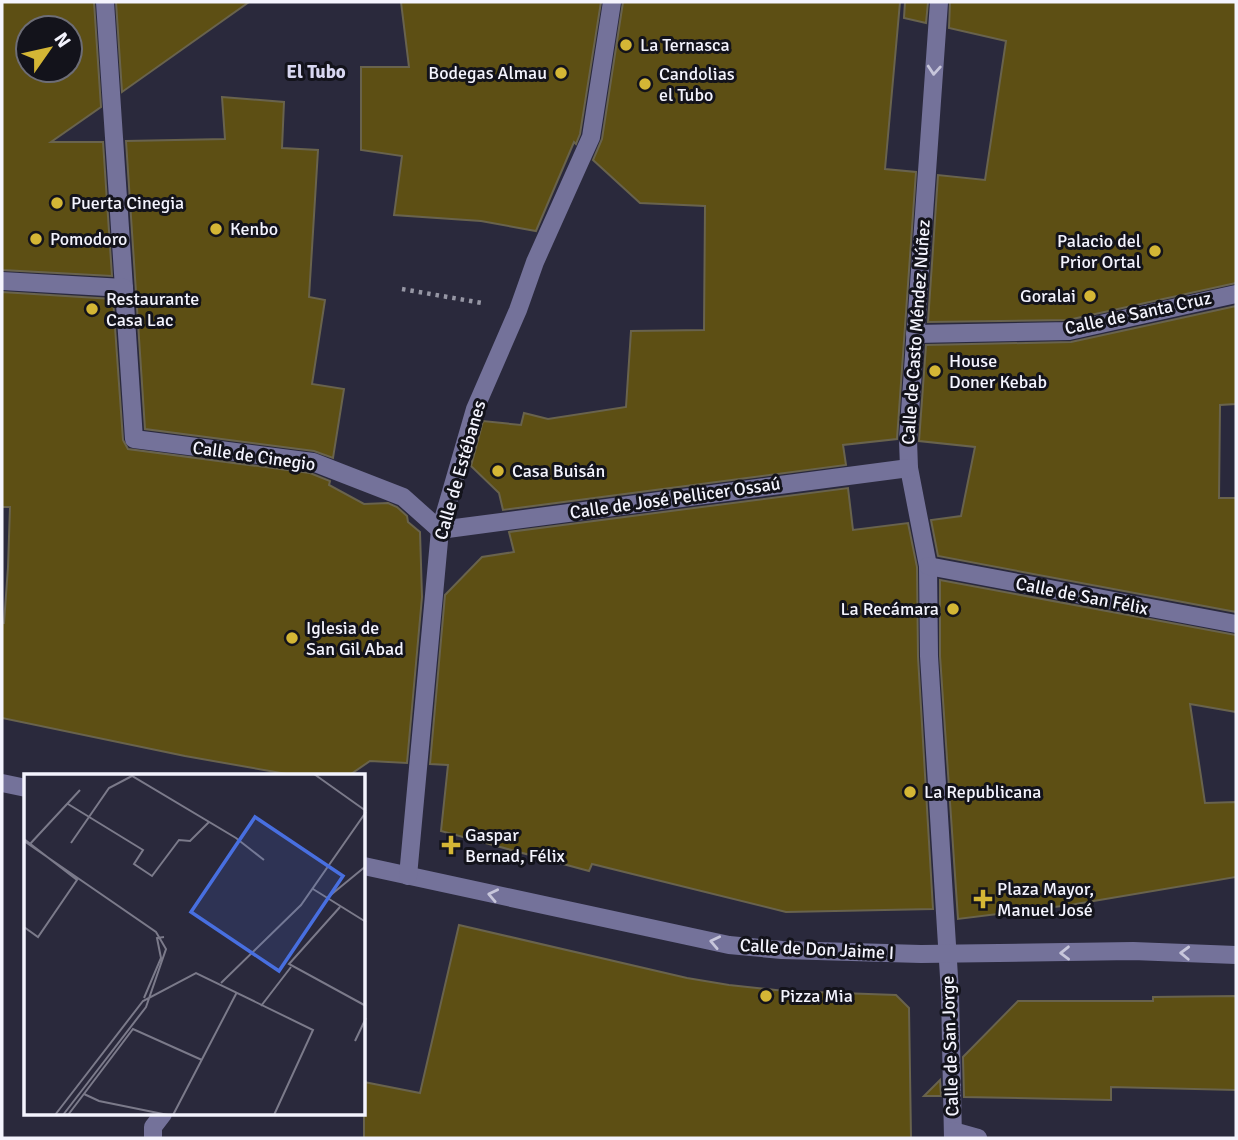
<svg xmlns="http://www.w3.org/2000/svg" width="1238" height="1140" font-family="Signika,sans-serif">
  <rect width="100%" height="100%" fill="#2a293c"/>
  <!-- building -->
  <g fill="#5d4f14" stroke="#69634d" stroke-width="2" fill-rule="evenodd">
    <path d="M2,2H94L101,107L51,142H103L112,276L2,270ZM28,28H70V70H28Z"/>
    <path d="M116,2H249L122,92Z"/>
    <path d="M401,2H601L580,134L576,144L574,142L536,231L481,221L394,215L402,156L361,150V67H409Z"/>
    <path d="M623,2H900L885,169L916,172L897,439L843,445L846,465L503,510L499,493L471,466L483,421L521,425L524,413L548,419L626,407L631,331L704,330L705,206L640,203L593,160L602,139Z"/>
    <path d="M905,2H928L926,23L904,18Z"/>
    <path d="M950,2H1236V283L1068,320L928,322L938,175L985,180L1006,41L949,28Z"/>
    <path d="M222,97L284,102L282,148L318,150L309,297L325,300L312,384L344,389L333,458L314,451L145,429L126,141L225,139Z"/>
    <path d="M2,292L113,299L123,440L128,449L310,473L330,481L329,485L364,504L388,503L397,507L407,516L408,522L420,532L422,597L407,763L370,761L348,776H298L185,756L2,718V623H4L8,567L10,507H2Z"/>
    <path d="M1236,306V404L1220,405L1219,498H1236V612L938,556L931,520L961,516L975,447L919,441L926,345L1071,342Z"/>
    <path d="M848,488L853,530L908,523L917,567L918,657L933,909L786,912L592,864L589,871L441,831L448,765L430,764L445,595L482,557L514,552L509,532Z"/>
    <path d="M940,580L1236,635V712L1190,704L1205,803L1236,802V877L1070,905L958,919L940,656Z"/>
    <path d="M459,925L687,978L729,985L785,991L896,995L909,1008L911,1138H364V1082L420,1093Z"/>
    <path d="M1236,996V1090L1111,1087V1100L964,1097L963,1057L1018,1001H1153V997Z"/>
    <path d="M940,1080L941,1096H924Z"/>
  </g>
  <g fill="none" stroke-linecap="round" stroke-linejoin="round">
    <!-- path -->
    <path stroke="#9696a4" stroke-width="4.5" stroke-dasharray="3.5 5" stroke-linecap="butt" d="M402,289L482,303"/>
    <!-- minor -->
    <g stroke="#74729a" stroke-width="18">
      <path d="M105,2L134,439L313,462L403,497L440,530"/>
      <path d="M939,2L908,440L909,468L928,566L929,656L950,993L953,1138"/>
      <path d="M2,281L124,288"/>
      <path d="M915,334L1069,331L1236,294"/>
      <path d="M440,530L909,468"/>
      <path d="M928,566L1236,624"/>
      <path d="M2,783L26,788"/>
      <path d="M364,866L729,945L782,950L921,954L1133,951L1236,955"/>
      <path d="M408,876L440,530L475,409L518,310L535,262L591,137L612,2"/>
      <path d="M953,1131L978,1138"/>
      <path d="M153,1138V1127L163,1114"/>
    </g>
  </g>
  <!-- one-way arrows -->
  <defs><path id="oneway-chevron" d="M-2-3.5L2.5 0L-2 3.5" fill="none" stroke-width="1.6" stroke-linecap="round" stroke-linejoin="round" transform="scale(1.75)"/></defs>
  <g stroke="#c7c6db">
    <use href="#oneway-chevron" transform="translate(934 70) rotate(94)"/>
    <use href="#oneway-chevron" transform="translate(493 895) rotate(-168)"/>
    <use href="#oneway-chevron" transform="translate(715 942) rotate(-168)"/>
    <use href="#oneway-chevron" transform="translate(1065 953) rotate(179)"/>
    <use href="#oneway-chevron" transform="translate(1185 953) rotate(-178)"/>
  </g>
  <!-- markers -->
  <g fill="#d4b635" stroke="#13131b" stroke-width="2.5">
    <circle cx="626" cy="45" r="7"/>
    <circle cx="561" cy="73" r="7"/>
    <circle cx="645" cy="84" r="7"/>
    <circle cx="57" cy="203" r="7"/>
    <circle cx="216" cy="229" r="7"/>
    <circle cx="36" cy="239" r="7"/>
    <circle cx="1155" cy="251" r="7"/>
    <circle cx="1090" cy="296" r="7"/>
    <circle cx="92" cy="309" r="7"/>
    <circle cx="935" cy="371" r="7"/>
    <circle cx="498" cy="471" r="7"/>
    <circle cx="953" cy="609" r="7"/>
    <circle cx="292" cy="638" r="7"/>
    <circle cx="910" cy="792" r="7"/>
    <path d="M447.5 834.5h7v7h7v7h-7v7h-7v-7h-7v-7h7z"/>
    <path d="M979.5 888.5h7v7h7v7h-7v7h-7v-7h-7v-7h7z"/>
    <circle cx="766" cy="996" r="7"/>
  </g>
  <g text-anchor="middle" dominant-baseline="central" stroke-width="6" stroke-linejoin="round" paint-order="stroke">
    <!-- poi labels -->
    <g font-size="18" fill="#f4f4fe" stroke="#13131b" text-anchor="start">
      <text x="640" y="45">La Ternasca</text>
      <text x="547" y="73" text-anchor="end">Bodegas Almau</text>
      <text x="659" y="74">Candolias<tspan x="659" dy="21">el Tubo</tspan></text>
      <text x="71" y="203">Puerta Cinegia</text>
      <text x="230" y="229">Kenbo</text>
      <text x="50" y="239">Pomodoro</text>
      <text x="1141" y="241" text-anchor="end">Palacio del<tspan x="1141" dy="21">Prior Ortal</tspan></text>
      <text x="1076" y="296" text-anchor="end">Goralai</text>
      <text x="106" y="299">Restaurante<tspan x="106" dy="21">Casa Lac</tspan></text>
      <text x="949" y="361">House<tspan x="949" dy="21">Doner Kebab</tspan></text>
      <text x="512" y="471">Casa Buisán</text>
      <text x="939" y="609" text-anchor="end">La Recámara</text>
      <text x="306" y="628">Iglesia de<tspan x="306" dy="21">San Gil Abad</tspan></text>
      <text x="924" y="792">La Republicana</text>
      <text x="465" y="835">Gaspar<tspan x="465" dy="21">Bernad, Félix</tspan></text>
      <text x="997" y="889">Plaza Mayor,<tspan x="997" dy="21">Manuel José</tspan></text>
      <text x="780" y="996">Pizza Mia</text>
    </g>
    <!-- street labels -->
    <g font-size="18" fill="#f4f4fe" stroke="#13131b">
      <text transform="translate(1138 313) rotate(-12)">Calle de Santa Cruz</text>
      <text transform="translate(916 332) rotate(-86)">Calle de Casto Méndez Núñez</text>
      <text transform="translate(254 456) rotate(8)">Calle de Cinegio</text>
      <text transform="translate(460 470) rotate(-74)">Calle de Estébanes</text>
      <text transform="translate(675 498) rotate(-8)">Calle de José Pellicer Ossaú</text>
      <text transform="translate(1082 596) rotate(11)">Calle de San Félix</text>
      <text transform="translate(817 949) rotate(3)">Calle de Don Jaime I</text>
      <text transform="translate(950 1046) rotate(-92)">Calle de San Jorge</text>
    </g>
    <!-- neighbourhood labels -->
    <g font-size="19" font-weight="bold" fill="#d8d7f1" stroke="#13131b">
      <text x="316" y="72">El Tubo</text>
    </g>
  </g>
  <!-- overview -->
  <g transform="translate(24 774)">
    <rect width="341" height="341" fill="#2a293c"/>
    <path fill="none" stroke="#7b7a8a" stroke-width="2" d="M290,0L342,37M44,30L119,76L110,90L128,102L155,66L166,67L185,48M0,65L53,106L14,163L0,153M0,67L132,158L142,175L122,233L39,341M47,69L85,14L108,2L212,64L240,86M6,70L56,16M289,115L342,148M303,124L342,92M316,133L265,190L342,232M197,209L277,131L342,38M120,224L137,184L133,164L140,163M237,232L267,193M331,267L342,244M60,320L75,327L144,341M31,341L119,227L172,199L289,256L250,341M44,341L109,255L178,286M149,341L213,218"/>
    <path fill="#486fe0" fill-opacity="0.15" stroke="#486fe0" stroke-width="3.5" d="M231,43L319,102L255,197L167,138Z"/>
    <rect width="341" height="341" fill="none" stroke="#f4f4fe" stroke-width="3.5"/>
  </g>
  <!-- border -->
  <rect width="1238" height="1140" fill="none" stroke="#f4f4fe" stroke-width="7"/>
  <!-- north arrow -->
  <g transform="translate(49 49) rotate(56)"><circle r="33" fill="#13131b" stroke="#6d6d76" stroke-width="2"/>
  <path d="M0-5L12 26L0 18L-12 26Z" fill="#d4b635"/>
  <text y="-10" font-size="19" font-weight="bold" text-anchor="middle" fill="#f4f4fe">N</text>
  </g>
</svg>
